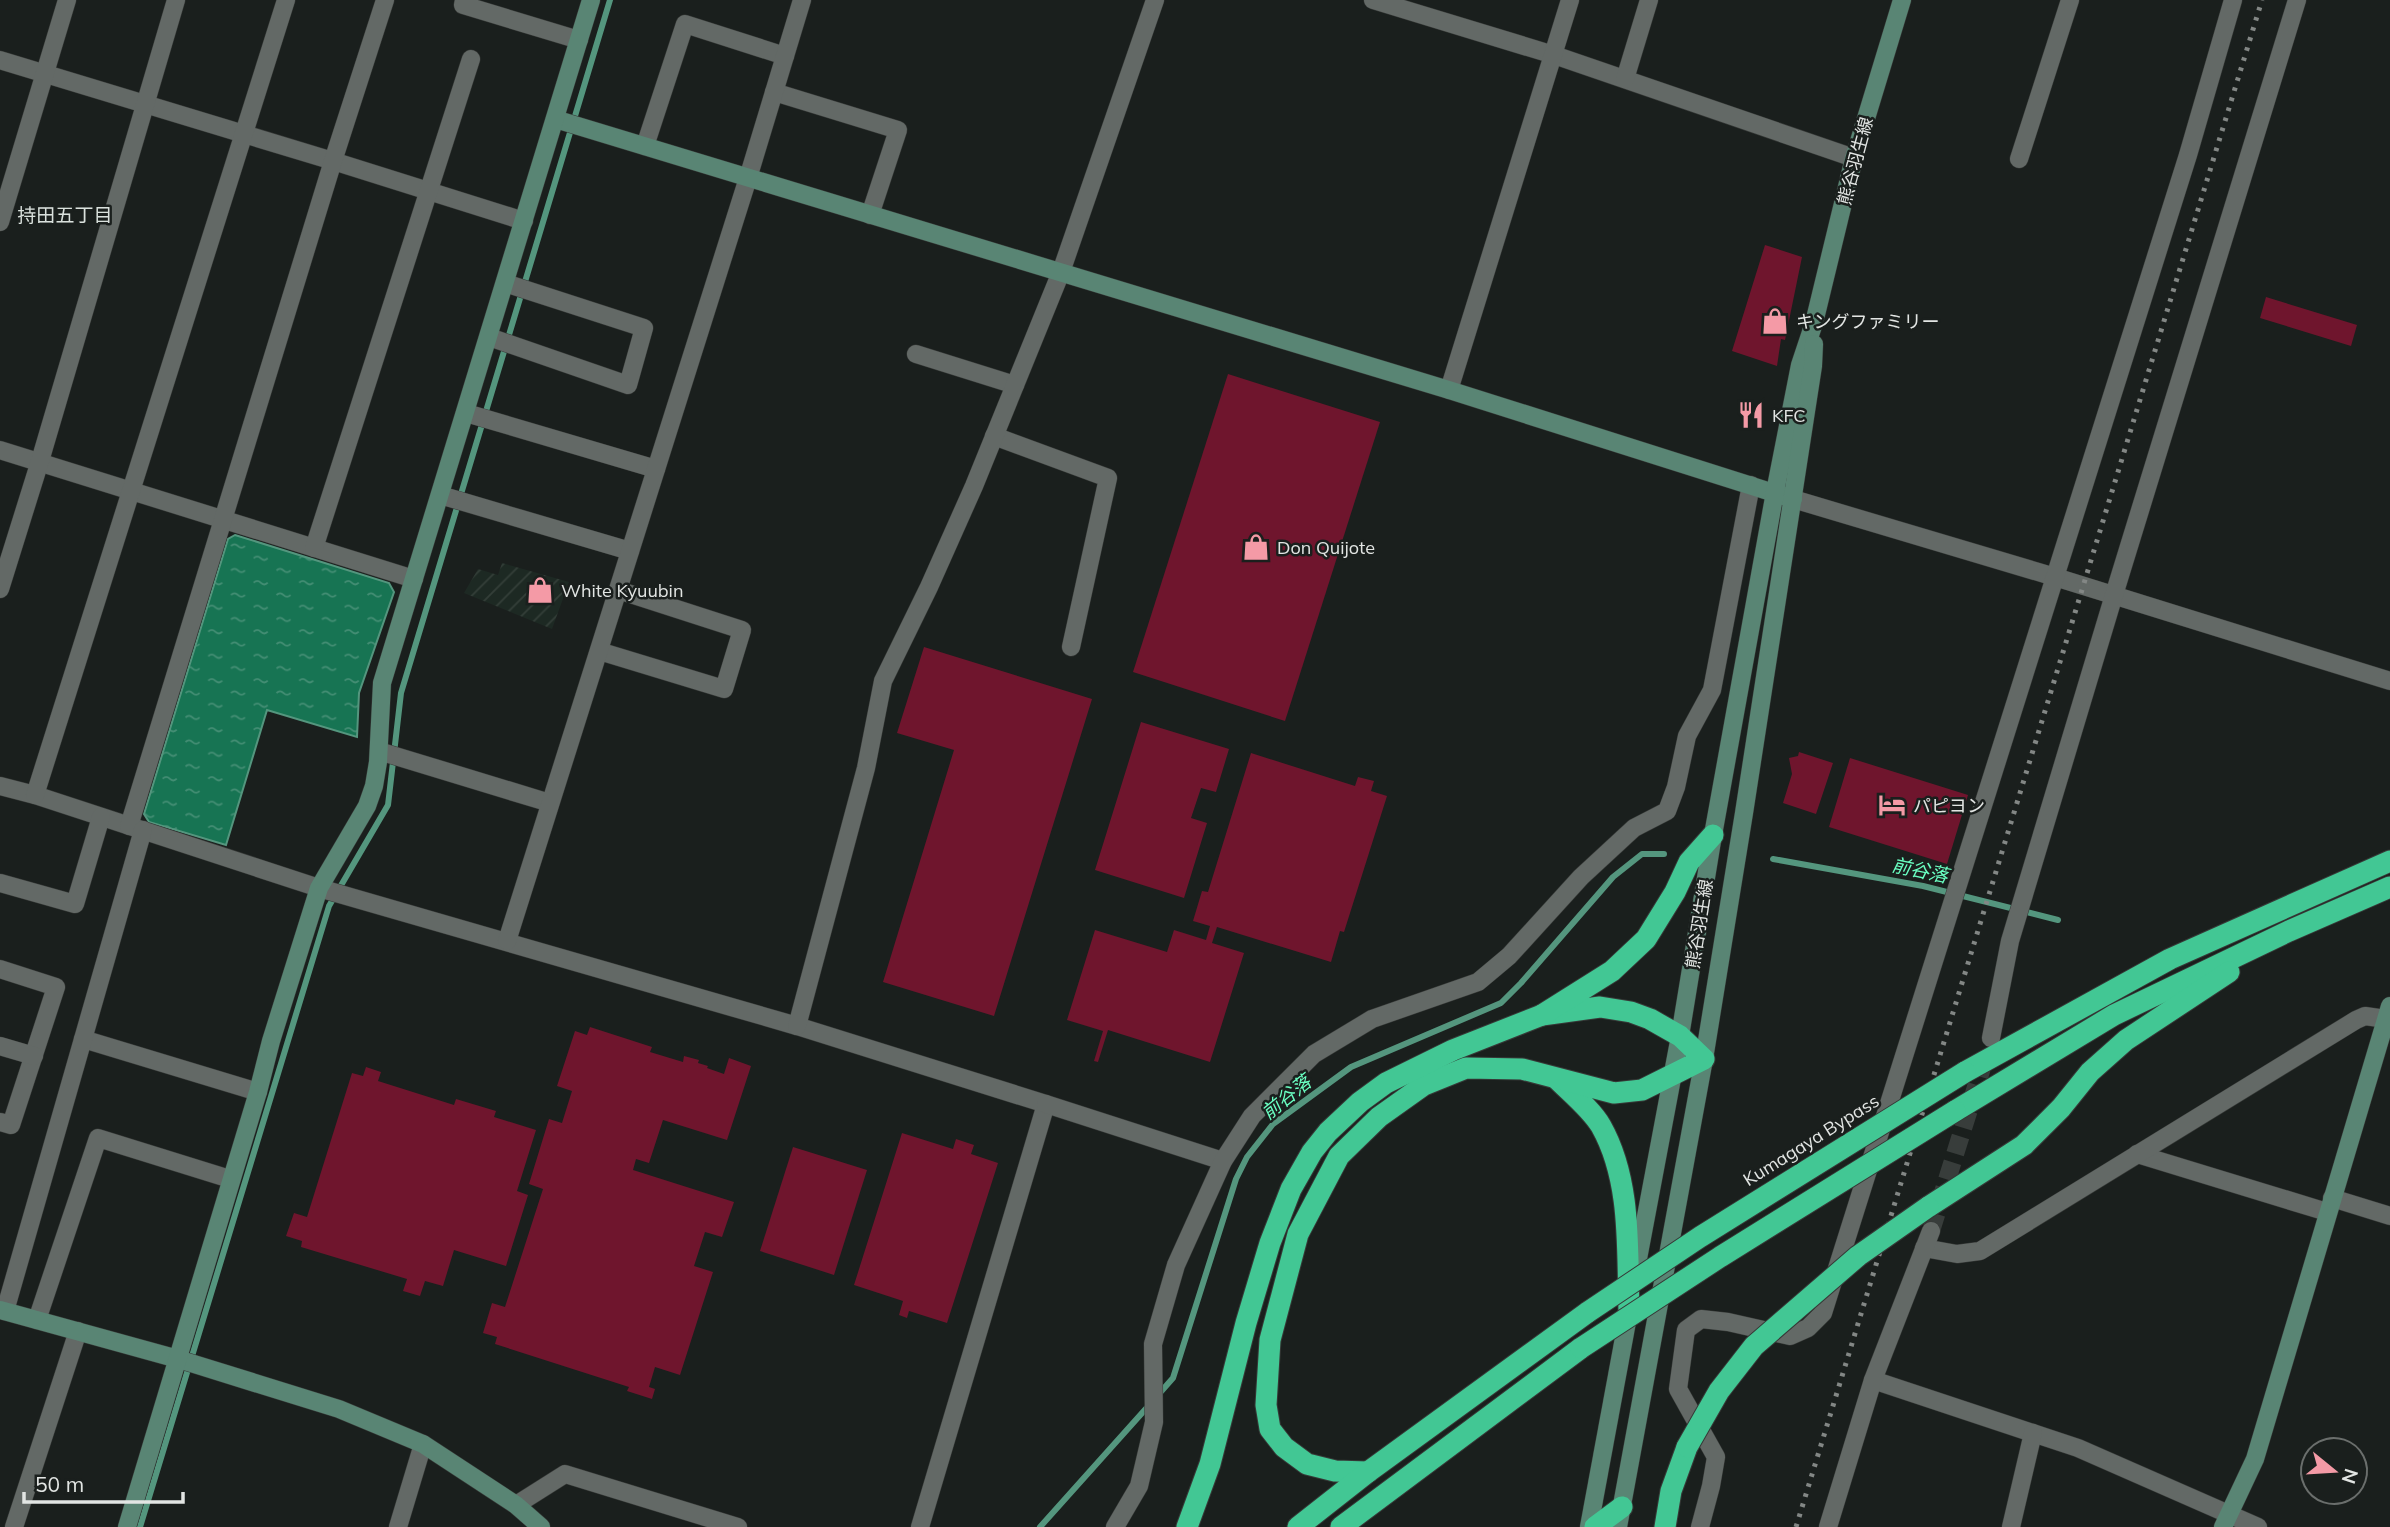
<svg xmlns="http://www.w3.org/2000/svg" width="2390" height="1527" font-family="Mulish,'Noto Sans JP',sans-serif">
  <defs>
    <pattern id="industrial-furrows" width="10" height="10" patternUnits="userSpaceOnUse" patternTransform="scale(1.75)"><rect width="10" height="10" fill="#1d2923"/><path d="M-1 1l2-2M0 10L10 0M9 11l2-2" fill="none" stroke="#333e38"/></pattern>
    <pattern id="water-ripples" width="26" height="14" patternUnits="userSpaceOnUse" patternTransform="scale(1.75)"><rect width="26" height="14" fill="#177453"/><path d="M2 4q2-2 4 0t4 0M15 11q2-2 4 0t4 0" fill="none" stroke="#448e74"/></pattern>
  </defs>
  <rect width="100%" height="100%" fill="#1a1f1d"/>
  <!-- industrial -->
  <path fill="url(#industrial-furrows)" d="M502,563L569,582L552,629L464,593L478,569L498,575Z"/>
  <!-- water -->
  <path fill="url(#water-ripples)" stroke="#54967e" stroke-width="2" d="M235,535L389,583L394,592L359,693L357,737L267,710L226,845L149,822L144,814L228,539Z"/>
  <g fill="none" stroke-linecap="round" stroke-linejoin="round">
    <!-- stream -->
    <g stroke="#54967e" stroke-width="6">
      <path d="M1773,859L1923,886L2058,920"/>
      <path d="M1158,1395L1173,1378L1236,1179L1247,1157L1273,1124L1351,1067L1501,1003L1521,983L1613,877L1642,854H1664"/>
      <path d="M140,1527L329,906L388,805L401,693L610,0"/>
      <path d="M1040,1527L1151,1403"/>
    </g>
  </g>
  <!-- building -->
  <g fill="#6f152d">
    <path d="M1765,245L1802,257L1785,340L1781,339L1777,366L1732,351Z"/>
    <path d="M2266,297L2357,325L2351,346L2260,318Z"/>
    <path d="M1228,374L1380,422L1285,721L1133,672Z"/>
    <path d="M924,647L1092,699L994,1016L883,982L954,750L897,733Z"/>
    <path d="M1141,722L1229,749L1216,792L1201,788L1191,818L1207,823L1184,898L1095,870Z"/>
    <path d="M1799,752L1833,763L1816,814L1783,803L1792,774L1789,758L1798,756Z"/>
    <path d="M1251,753L1355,786L1358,777L1374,781L1371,791L1387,796L1344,932L1340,931L1331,962L1217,927L1212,943L1244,953L1210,1062L1108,1030L1098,1062L1094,1061L1103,1031L1067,1020L1095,930L1167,952L1174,930L1206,940L1210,926L1193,921L1202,891L1208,892Z"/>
    <path d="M1850,758L1968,795L1947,864L1829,827Z"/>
    <path d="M590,1027L652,1047L650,1052L683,1062L684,1056L699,1060L698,1063L708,1066L707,1068L724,1074L729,1058L751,1066L727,1140L663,1120L649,1163L636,1159L633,1170L734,1202L722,1237L705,1232L694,1266L713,1272L680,1375L655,1367L649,1387L655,1389L652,1399L627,1391L629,1387L495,1344L497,1337L483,1333L492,1303L505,1307L543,1189L529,1184L549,1119L562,1123L572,1091L557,1086L575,1031L587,1035Z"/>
    <path d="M366,1067L381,1072L378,1081L454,1105L456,1099L496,1111L494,1117L536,1130L517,1191L528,1195L506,1266L454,1250L443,1286L425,1281L420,1296L403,1291L407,1279L301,1247L302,1241L286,1236L294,1213L307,1217L352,1073L363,1076Z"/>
    <path d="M902,1133L953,1149L956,1139L974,1145L971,1154L998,1163L947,1323L909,1311L907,1318L899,1315L903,1301L854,1285Z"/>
    <path d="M793,1147L867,1170L834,1275L760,1251Z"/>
  </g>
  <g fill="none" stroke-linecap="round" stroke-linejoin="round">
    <!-- street-tunnel -->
    <path stroke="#383d3b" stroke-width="18" stroke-dasharray="18 9" stroke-linecap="butt" d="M1931,1231L1986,1055"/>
    <defs>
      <g id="street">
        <path d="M464,0L463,5L579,40"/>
        <path d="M1373,0L1554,55L1854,158"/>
        <path d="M0,60L333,161L524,221"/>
        <path d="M1625,79L1649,0"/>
        <path d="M774,92L898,130L870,215"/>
        <path d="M645,146L685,24L785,56"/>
        <path d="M2019,159L2070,0"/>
        <path d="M0,222L67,0"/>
        <path d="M489,337L628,385L644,328L505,283"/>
        <path d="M916,354L1015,385"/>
        <path d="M1449,390L1570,0"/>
        <path d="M466,413L656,469"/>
        <path d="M994,436L1108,478L1071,647"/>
        <path d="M0,450L414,579"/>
        <path d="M440,495L630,551"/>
        <path d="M1793,499L2055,577L2390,681"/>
        <path d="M314,548L471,59"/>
        <path d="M0,589L40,461L176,0"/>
        <path d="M599,651L724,689L742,630L618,590"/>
        <path d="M379,751L550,803"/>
        <path d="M0,786L35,795L319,888L797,1026L1046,1104L920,1527"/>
        <path d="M35,795L286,0"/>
        <path d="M129,826L333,161L385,0"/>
        <path d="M0,883L75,904L101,817"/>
        <path d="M507,941L748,178L802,0"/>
        <path d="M0,969L56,987L11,1125L0,1122"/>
        <path d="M797,1026L866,768L883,681L929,587L974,486L1061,272L1155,0"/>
        <path d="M1991,1038L2010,941L2114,595L2297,0"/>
        <path d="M83,1039L258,1092"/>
        <path d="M0,1046L34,1056"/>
        <path d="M1046,1104L1223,1161"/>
        <path d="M2137,1154L2327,1212"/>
        <path d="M2332,1198L2390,1216"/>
        <path d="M1924,1248L1957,1254L1980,1251L2356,1020L2365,1016L2386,1019"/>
        <path d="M5,1311L143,830"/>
        <path d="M37,1320L98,1138L230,1179"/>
        <path d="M1873,1380L2078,1448L2258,1527"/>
        <path d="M516,1505L565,1474L738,1527"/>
        <path d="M14,1527L78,1331"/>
        <path d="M398,1527L423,1444"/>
        <path d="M1115,1527L1139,1486L1154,1422L1153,1344L1176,1265L1223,1161L1252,1116L1314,1054L1372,1019L1478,982L1509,956L1581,877L1634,828L1667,811L1676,787L1687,736L1712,690L1751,485"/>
        <path d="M1700,1527L1711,1486L1716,1457L1678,1389L1686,1330L1701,1319L1728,1322L1790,1336L1808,1328L1823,1313L2188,155L2233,0"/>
        <path d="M1828,1527L1873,1380L1931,1231"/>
        <path d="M2011,1527L2033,1433"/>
      </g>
      <g id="secondary">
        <path d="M555,119L1449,390L1793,499"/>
        <path d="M1634,1280L1680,1036L1713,835L1775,492L1800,365L1814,323L1854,158L1902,0"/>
        <path d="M0,1310L178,1359L339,1409L423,1444L516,1505L541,1527"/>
        <path d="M127,1527L258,1092L271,1041L319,888L367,806L374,786L378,762L382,683L591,0"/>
        <path d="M1589,1527L1629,1311"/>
        <path d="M1618,1527L1704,1059L1744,813L1813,366L1814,344"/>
        <path d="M2223,1527L2255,1459L2390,1006"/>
      </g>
      <g id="highway">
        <path d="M1965,1072L2170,959L2390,861"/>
        <path d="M1557,1079C1571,1093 1591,1109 1601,1126C1632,1181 1627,1250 1629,1311"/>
        <path d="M1955,1111L2114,1015L2289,931L2390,887"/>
        <path d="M1928,1207L2024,1145L2061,1108L2090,1072L2126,1040L2229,972"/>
        <path d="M1368,1472L1335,1471L1307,1464L1284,1447L1270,1429L1266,1405L1270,1340L1298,1234L1339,1156L1379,1117L1424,1085L1466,1068L1522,1069L1614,1093L1642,1090L1704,1059L1680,1036L1650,1019L1631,1012L1600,1007L1542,1015"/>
        <path d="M1187,1527L1210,1464L1246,1323L1270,1243L1291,1189L1312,1152L1328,1132L1360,1102L1386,1083L1453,1050L1542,1015L1612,971L1646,939L1675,892L1689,862L1713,835"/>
        <path d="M1298,1527L1368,1472L1588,1312"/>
        <path d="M1341,1527L1581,1348"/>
        <path d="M1595,1527L1622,1507"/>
        <path d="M1665,1527L1671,1491L1687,1447"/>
      </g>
    </defs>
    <!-- street casing -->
    <use href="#street" stroke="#363937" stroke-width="19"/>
    <!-- secondary casing -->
    <use href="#secondary" stroke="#363937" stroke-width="19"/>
    <!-- highway casing -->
    <use href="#highway" stroke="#363937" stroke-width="23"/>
    <!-- street -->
    <use href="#street" stroke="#636966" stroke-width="18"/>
    <!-- secondary -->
    <use href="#secondary" stroke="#598574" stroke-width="18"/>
    <!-- highway -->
    <use href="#highway" stroke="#42c794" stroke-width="21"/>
    <!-- rail -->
    <path stroke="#838785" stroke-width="5" stroke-dasharray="3.5 7" stroke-linecap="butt" d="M1796,1527L2262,0"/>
    <defs>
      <g id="highway-bridge">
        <path d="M1588,1312L1700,1237L1965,1072"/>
        <path d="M1581,1348L1720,1257L1955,1111"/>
        <path d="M1687,1447L1719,1391L1754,1346L1858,1256L1928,1207"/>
      </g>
    </defs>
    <!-- highway-bridge casing -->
    <use href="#highway-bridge" stroke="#363937" stroke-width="23" stroke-linecap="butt"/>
    <!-- highway-bridge -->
    <use href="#highway-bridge" stroke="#42c794" stroke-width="21"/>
  </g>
  <!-- icons -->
  <defs>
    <symbol id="shop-bare" viewBox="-9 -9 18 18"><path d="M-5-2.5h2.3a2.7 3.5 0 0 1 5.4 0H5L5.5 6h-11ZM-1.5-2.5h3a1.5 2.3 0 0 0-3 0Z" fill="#f49aa6" stroke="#1a1f1d" stroke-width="2.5" paint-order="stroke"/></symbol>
    <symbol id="restaurant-bare" viewBox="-9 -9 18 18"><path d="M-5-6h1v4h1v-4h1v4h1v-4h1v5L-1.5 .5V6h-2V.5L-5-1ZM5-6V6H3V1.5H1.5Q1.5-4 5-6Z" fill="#f49aa6" stroke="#1a1f1d" stroke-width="2.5" paint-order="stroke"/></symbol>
    <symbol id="hotel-bare" viewBox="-9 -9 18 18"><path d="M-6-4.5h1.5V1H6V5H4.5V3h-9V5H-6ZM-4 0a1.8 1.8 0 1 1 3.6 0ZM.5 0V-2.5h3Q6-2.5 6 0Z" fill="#f49aa6" stroke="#1a1f1d" stroke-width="2.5" paint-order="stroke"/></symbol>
  </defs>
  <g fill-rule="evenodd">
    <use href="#shop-bare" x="1756" y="302" width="38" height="38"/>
    <use href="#restaurant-bare" x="1732" y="396" width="38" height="38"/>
    <use href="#shop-bare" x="1237" y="528" width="38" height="38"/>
    <use href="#shop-bare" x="521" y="571" width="38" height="38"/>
    <use href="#hotel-bare" x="1873" y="786" width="38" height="38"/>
  </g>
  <g text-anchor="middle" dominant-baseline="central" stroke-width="5" stroke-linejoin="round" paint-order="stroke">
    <!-- street labels -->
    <g font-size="18" fill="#e2e5e3" stroke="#1a1f1d">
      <text transform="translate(1855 161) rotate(-75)">熊谷羽生線</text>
      <text transform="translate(1699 924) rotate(-81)">熊谷羽生線</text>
      <text transform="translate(1811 1140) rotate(-32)">Kumagaya Bypass</text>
    </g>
    <!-- poi labels -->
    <g font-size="18" fill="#e2e5e3" stroke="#1a1f1d" text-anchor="start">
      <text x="1796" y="321">キングファミリー</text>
      <text x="1772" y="415">KFC</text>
      <text x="1277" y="547">Don Quijote</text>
      <text x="561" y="590">White Kyuubin</text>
      <text x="1913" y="805">パピヨン</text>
    </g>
    <!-- neighbourhood labels -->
    <g font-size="19" fill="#dae1dd" stroke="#1a1f1d">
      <text x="65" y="215">持田五丁目</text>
    </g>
    <!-- water labels -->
    <g font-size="19" font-style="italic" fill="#6affc2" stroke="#1a1f1d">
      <text transform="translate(1920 870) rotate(12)">前谷落</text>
      <text transform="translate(1286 1097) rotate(-39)">前谷落</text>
    </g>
  </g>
  <!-- north arrow -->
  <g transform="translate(2334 1471) rotate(108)"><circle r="33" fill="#1a1f1d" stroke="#6a6e6c" stroke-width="2"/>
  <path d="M0-5L12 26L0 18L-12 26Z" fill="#f49aa6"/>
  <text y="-10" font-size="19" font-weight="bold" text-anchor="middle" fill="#e2e5e3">N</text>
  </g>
  <!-- scale -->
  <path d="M24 1492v10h159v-10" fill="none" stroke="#e2e5e3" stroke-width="3.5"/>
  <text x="35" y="1492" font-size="21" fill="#e2e5e3" stroke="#1a1f1d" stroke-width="5" paint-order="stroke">50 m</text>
</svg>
